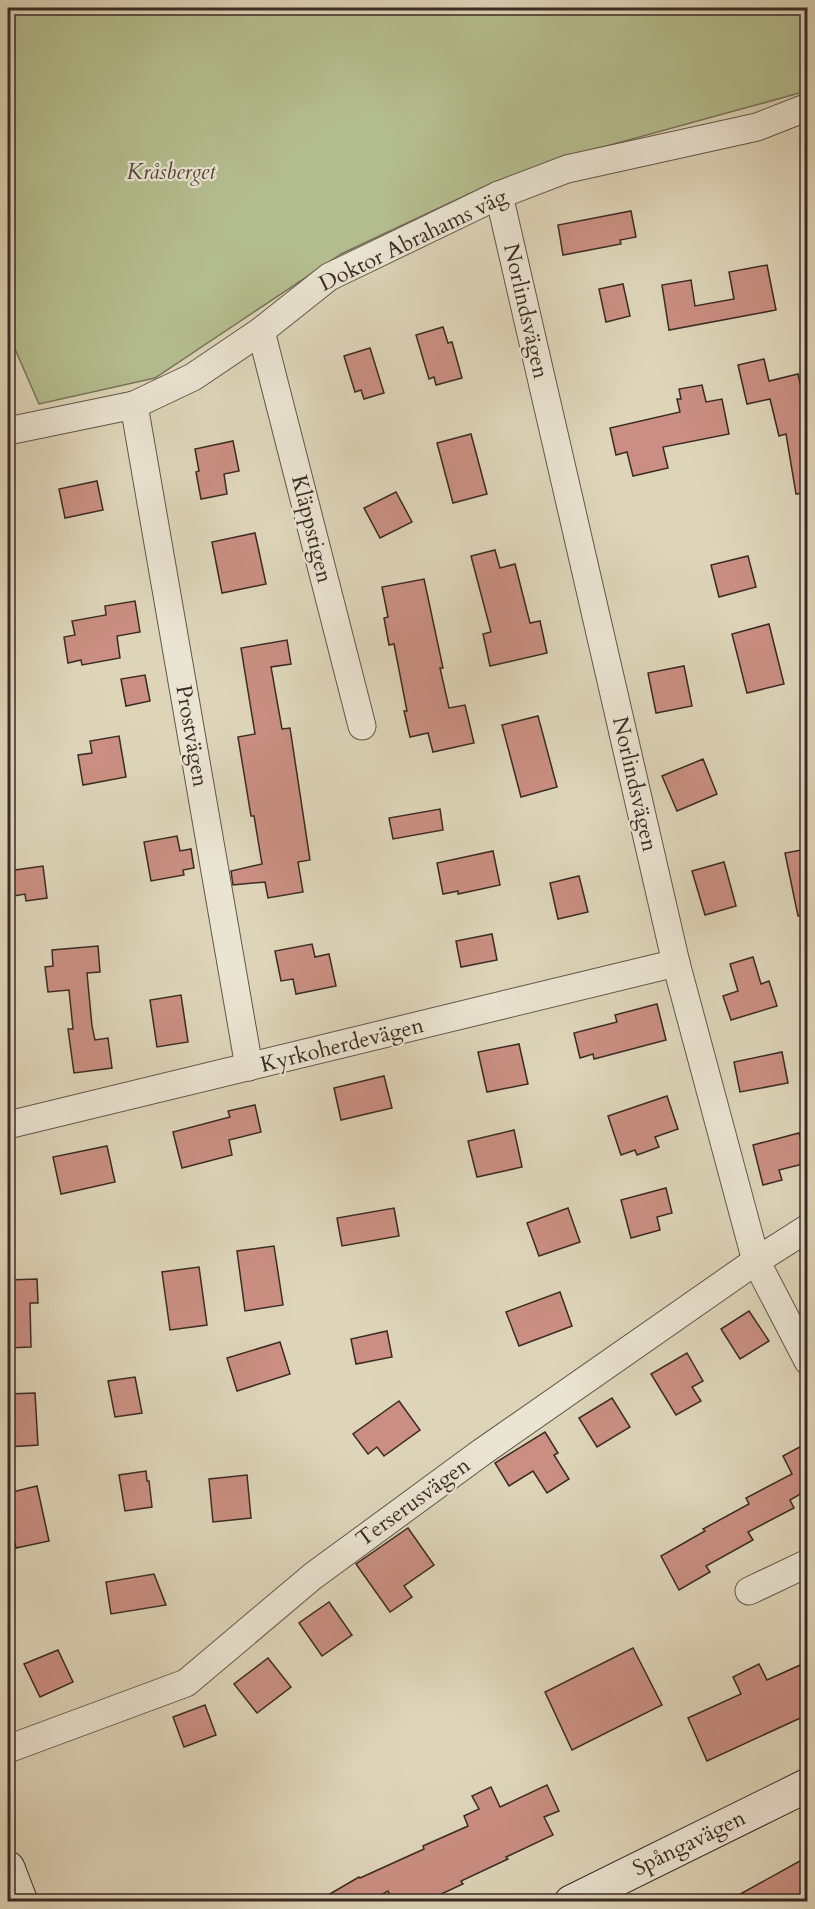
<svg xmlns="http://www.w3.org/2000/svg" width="815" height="1909" font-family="Cardo,serif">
  <rect width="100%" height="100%" fill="#ded5b9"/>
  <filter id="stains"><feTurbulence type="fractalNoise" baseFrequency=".00333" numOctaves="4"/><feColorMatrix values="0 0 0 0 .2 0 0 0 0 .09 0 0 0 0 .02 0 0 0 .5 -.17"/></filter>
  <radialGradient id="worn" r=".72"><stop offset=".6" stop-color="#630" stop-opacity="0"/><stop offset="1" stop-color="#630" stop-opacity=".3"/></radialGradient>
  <!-- green -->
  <path fill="#b4bd8e" stroke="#787459" stroke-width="1.5" d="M8,8H807V91L563,158L492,183L341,254L155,378L39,404L8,333Z"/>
  <!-- building -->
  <g fill="#ca8f82" stroke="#3b2b24" stroke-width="1.5">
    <path d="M631,211L636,237L620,240L621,244L563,255L558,225Z"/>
    <path d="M767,265L776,310L669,330L662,285L691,280L695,306L734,299L729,272Z"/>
    <path d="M623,284L630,316L606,322L599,289Z"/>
    <path d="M443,327L448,343L452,342L462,378L436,385L434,377L429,379L416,335Z"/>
    <path d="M370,348L384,393L364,399L361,390L355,392L344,356Z"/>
    <path d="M764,359L769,381L798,374L807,415V493L796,494L786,434L779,436L770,399L747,404L738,365Z"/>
    <path d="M702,385L706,402L722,399L729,434L663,447L668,468L633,476L627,452L616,455L610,428L680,412L677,399H681L679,389Z"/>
    <path d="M471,434L487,494L453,503L437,443Z"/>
    <path d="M233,441L239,471L224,474L227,494L201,499L196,472L199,471L195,449Z"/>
    <path d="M97,481L103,510L65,518L59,489Z"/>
    <path d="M396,492L412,522L380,538L364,508Z"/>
    <path d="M255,533L266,584L222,593L212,542Z"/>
    <path d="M495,550L500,568L515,564L530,623L540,621L547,653L490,666L483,634L491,632L471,556Z"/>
    <path d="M748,556L756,587L719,597L711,565Z"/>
    <path d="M424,579L443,668H440L449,708L465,705L474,743L433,752L428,733L410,737L404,711H407L394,644L389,645L384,618L388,617L382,587Z"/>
    <path d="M135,601L140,632L117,636L120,658L82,665L81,660L68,663L64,637L75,635L72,621L106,615L105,606Z"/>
    <path d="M769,624L784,684L747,693L732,634Z"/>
    <path d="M287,640L291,664L271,667L282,729L290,728L310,860L298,862L303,892L268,898L265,882L233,885L231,871L262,864L254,816H251L238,737L255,734L241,648Z"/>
    <path d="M684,666L692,706L656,713L648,673Z"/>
    <path d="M145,675L150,701L126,706L121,679Z"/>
    <path d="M538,716L557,787L521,797L502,725Z"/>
    <path d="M119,736L126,777L83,785L78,755L92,753L90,741Z"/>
    <path d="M703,759L717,794L677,811L662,776Z"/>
    <path d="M440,809L443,830L393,839L389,818Z"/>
    <path d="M177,836L180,851L191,849L194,868L183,870L184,875L151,881L144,842Z"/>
    <path d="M807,849V915L798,916L785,853Z"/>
    <path d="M493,851L500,885L458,894V891L443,894L437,863Z"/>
    <path d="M724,862L736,906L705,915L692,871Z"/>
    <path d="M43,866L47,898L26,901L25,894L8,897V871Z"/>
    <path d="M579,876L588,912L558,919L550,883Z"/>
    <path d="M492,934L497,960L461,967L456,941Z"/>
    <path d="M312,944L315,957L329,954L336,986L296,994L293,979L281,981L275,951Z"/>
    <path d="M98,946L100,972L87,973L92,1026L95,1040L108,1038L112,1068L74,1073L68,1029H73L69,990L48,992L45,967L53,966L52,950Z"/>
    <path d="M753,957L761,984L769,981L777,1006L731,1020L723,996L738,991L730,964Z"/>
    <path d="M181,995L188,1042L157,1047L150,1000Z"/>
    <path d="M657,1004L666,1040L594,1059L593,1054L580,1058L574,1033L617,1022L615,1015Z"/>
    <path d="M519,1044L528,1084L487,1092L478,1052Z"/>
    <path d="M782,1052L788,1083L740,1092L734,1062Z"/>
    <path d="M384,1076L392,1108L341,1120L334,1088Z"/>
    <path d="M667,1096L678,1129L655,1137L659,1147L637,1155L635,1150L621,1155L608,1116Z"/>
    <path d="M255,1105L261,1132L229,1140L232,1155L182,1168L173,1132L230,1117L228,1111Z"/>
    <path d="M514,1130L522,1167L477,1177L468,1141Z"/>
    <path d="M799,1133L807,1163L779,1170L782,1180L763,1185L753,1145Z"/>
    <path d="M107,1146L115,1182L61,1194L53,1157Z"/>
    <path d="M666,1188L672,1213L657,1217L660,1230L631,1238L621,1200Z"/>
    <path d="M394,1208L399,1236L342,1246L337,1218Z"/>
    <path d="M568,1208L580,1242L539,1256L527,1223Z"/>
    <path d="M274,1246L283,1305L245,1311L237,1251Z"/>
    <path d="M199,1267L207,1325L170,1330L162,1272Z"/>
    <path d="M37,1279L38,1303H30L31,1347L8,1348V1280Z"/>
    <path d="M560,1292L572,1326L519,1346L506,1312Z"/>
    <path d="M749,1311L769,1341L740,1359L721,1329Z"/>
    <path d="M387,1331L392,1357L356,1364L351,1339Z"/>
    <path d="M280,1342L290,1374L237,1391L227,1358Z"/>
    <path d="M687,1353L703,1381L692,1387L701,1401L676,1415L651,1374Z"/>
    <path d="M135,1377L142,1413L115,1417L108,1381Z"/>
    <path d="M35,1393L38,1445L8,1447V1394Z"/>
    <path d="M612,1398L630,1427L597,1447L579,1418Z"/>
    <path d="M399,1401L420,1430L384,1456L377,1447L368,1454L353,1434Z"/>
    <path d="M545,1432L558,1453L554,1455L569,1479L547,1493L533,1471L509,1486L495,1463Z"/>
    <path d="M807,1443V1503L802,1493L790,1500L794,1508L748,1532L753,1540L706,1566L710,1572L679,1590L661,1556L705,1531L703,1529L749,1504L746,1498L792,1474L783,1456Z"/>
    <path d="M146,1471L147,1481H149L152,1507L125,1511L119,1475Z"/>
    <path d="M247,1475L251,1518L213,1522L209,1479Z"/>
    <path d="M37,1486L49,1541L16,1548L8,1509V1493Z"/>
    <path d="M408,1528L434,1565L404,1586L412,1597L390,1612L356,1564Z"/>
    <path d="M154,1574L166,1605L111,1614L106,1582Z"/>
    <path d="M329,1602L352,1635L322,1656L299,1623Z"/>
    <path d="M633,1648L662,1705L572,1750L545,1692Z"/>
    <path d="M58,1650L73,1682L40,1697L24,1664Z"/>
    <path d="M268,1658L291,1687L257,1713L234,1684Z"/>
    <path d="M807,1662V1715L707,1761L688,1718L741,1694L733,1677L759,1664L767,1680Z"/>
    <path d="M205,1705L216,1735L184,1747L173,1717Z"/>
    <path d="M547,1785L559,1811L544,1817L553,1835L506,1857L508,1859L461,1881L463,1884L424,1902H393L388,1891L368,1902H316L359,1877L360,1878L424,1849L423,1846L468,1826L464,1816L479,1809L472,1796L491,1787L500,1807Z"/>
    <path d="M807,1857V1893L791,1902H726Z"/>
  </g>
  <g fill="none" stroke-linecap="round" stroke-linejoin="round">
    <defs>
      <g id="street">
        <path d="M499,195L676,963L756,1261L808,1361"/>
        <path d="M261,331L362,726"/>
        <path d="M134,405L249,1067"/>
        <path d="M8,431L134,405L193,377L261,331L329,277L499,195L567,169L757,127L808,107"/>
        <path d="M8,1125L676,963"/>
        <path d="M749,1591L808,1563"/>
        <path d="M8,1749L186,1683L313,1576L482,1452L756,1261L808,1228"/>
      </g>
      <g id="secondary">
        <path d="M8,1868L21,1902"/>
        <path d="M571,1902L808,1785"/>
      </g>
    </defs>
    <!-- street casing -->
    <use href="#street" stroke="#645649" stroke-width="29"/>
    <!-- secondary casing -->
    <use href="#secondary" stroke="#3b2b24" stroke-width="35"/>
    <!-- street -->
    <use href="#street" stroke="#eae4d2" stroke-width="27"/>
    <!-- secondary -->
    <use href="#secondary" stroke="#eae4d2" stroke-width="33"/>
  </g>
  <g text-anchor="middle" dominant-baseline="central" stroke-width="4.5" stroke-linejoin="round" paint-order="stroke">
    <!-- park labels -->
    <g font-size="22" font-style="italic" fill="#534839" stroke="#eae4d2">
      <text x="171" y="172">Kråsberget</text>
    </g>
    <!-- street labels -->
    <g font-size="22" fill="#3b2b24" stroke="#eae4d2">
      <text transform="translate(413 240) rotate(-26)">Doktor Abrahams väg</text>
      <text transform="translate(526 311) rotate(77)">Norlindsvägen</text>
      <text transform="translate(312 529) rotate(76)">Kläppstigen</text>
      <text transform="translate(192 736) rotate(80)">Prostvägen</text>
      <text transform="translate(635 784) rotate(77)">Norlindsvägen</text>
      <text transform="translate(342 1045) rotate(-14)">Kyrkoherdevägen</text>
      <text transform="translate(413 1502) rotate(-36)">Terserusvägen</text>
      <text transform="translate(689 1843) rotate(-26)">Spångavägen</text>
    </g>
  </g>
  <!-- margin -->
  <rect width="815" height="1909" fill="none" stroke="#ded5b9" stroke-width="30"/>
  <rect x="9" y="9" width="797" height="1891" fill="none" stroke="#3b2b24" stroke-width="3"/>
  <rect x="15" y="15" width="785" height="1879" fill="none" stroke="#3b2b24" stroke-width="1.5"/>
  <rect width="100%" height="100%" filter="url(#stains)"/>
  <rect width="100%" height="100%" fill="url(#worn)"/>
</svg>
